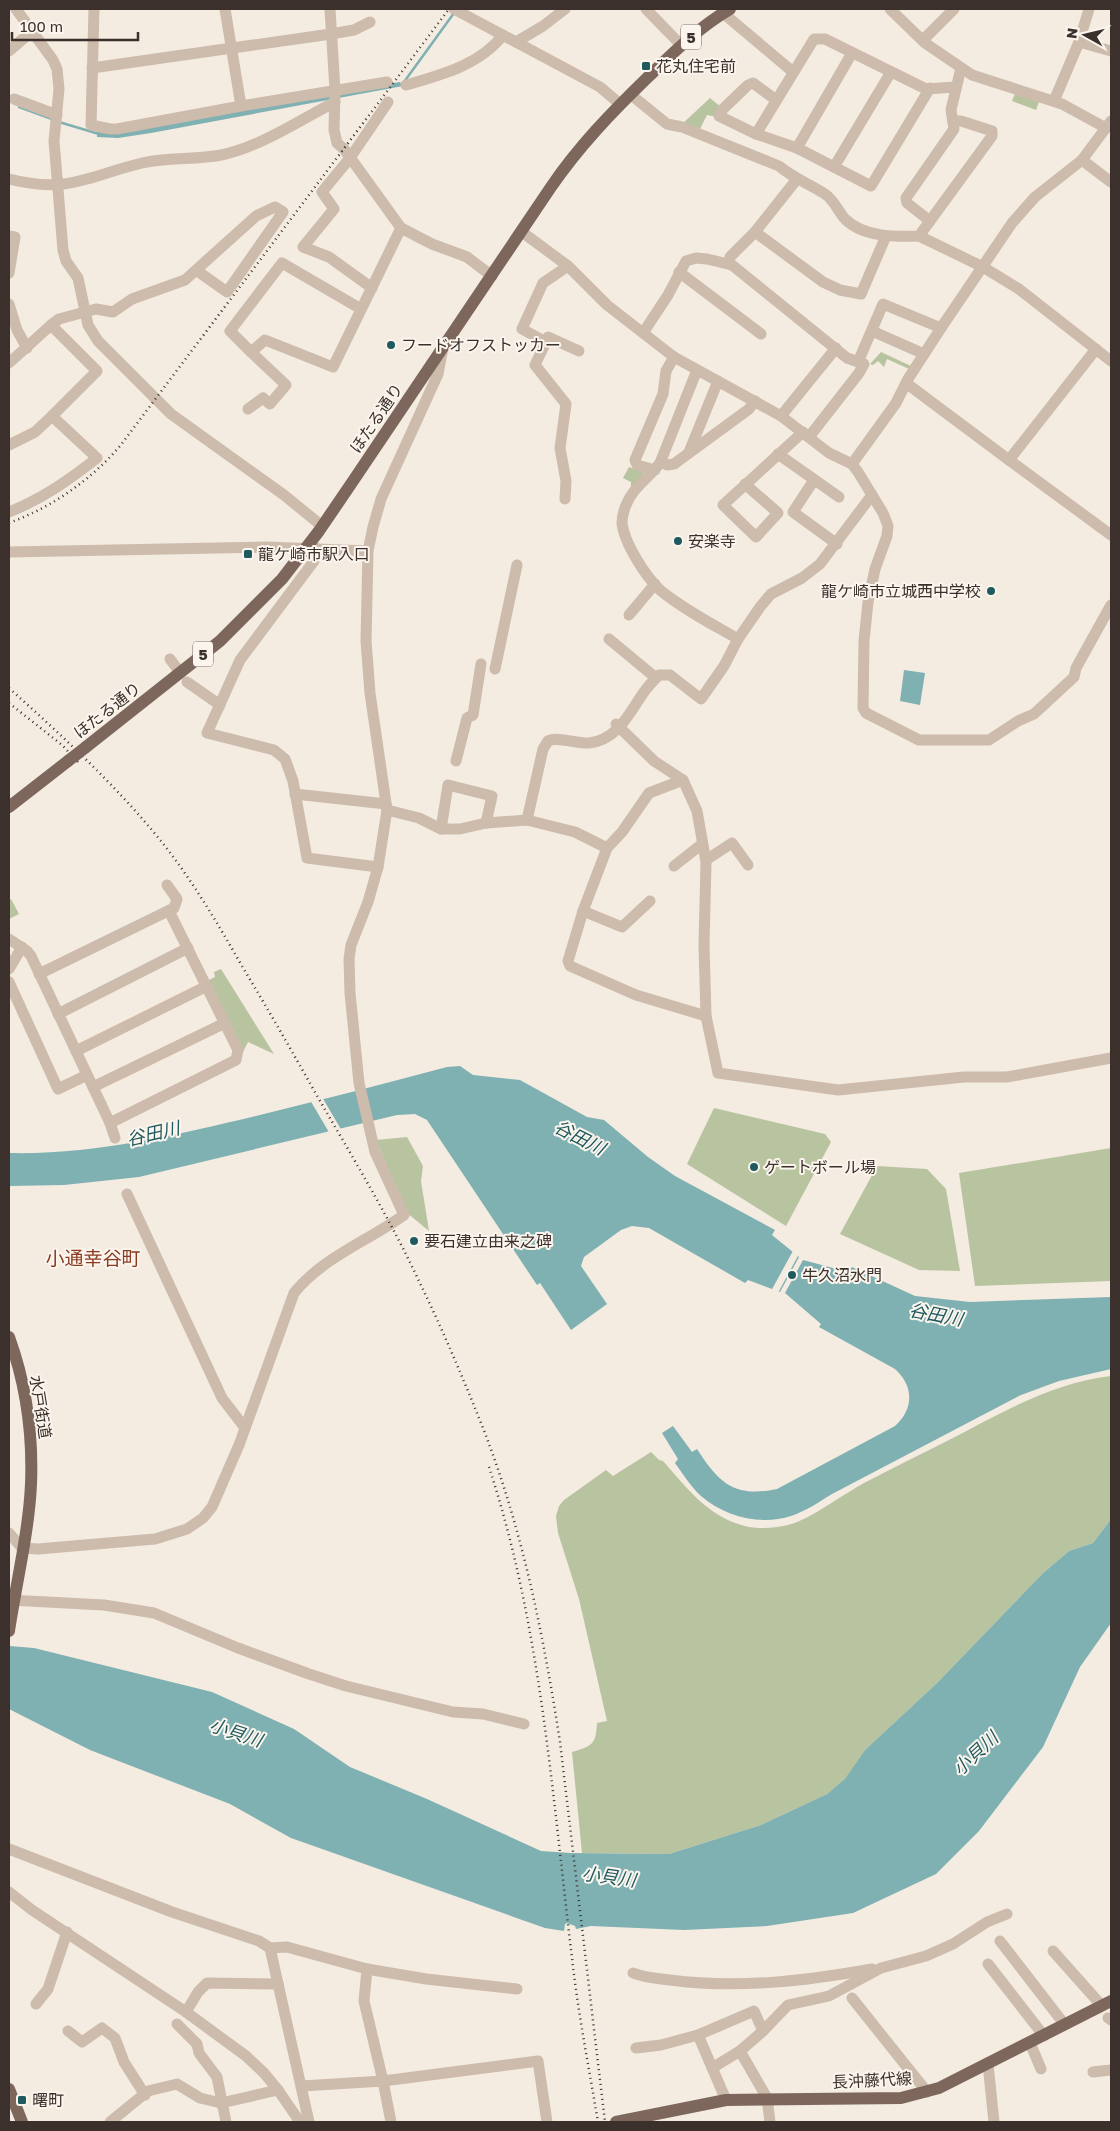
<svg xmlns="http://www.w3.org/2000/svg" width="1120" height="2131" font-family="'Golos Text','Noto Sans JP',sans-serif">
  <rect width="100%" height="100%" fill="#f4ebe1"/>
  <!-- green -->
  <g fill="#b8c4a0">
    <path d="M1016,91L1040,99L1036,110L1012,101Z"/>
    <path d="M710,98L721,107L717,117L707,115L699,131L681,125Z"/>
    <path d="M881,352L911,366L909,369L887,359L884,367L878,361L873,365L870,364Z"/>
    <path d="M629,467L645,473L631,487V482L623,478Z"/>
    <path d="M11,899L19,914L9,919V900Z"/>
    <path d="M221,969L274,1054L248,1042L243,1052L209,980L215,977L214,972Z"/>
    <path d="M714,1108L825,1134L831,1142L786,1226L687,1164Z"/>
    <path d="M407,1137L423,1166L421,1181L429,1231L406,1212L376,1140Z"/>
    <path d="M1111,1148V1281L975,1286L959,1173Z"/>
    <path d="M877,1166L927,1169L946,1189L960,1271L919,1270L840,1234Z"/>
    <path d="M1111,1376V1519L1093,1543L1069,1551L1043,1573L937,1683L865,1750L846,1779L827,1794L761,1825L669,1854L582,1853L572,1752C592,1746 596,1745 597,1723L607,1721L579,1599L558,1533L556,1516L559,1506L564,1500L606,1470L613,1476L651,1452L659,1460L663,1461C687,1488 708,1517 745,1526C760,1530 782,1528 797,1522C821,1512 843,1494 866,1482C892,1468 920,1455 947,1441C999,1414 1051,1383 1111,1376Z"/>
  </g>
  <!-- water -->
  <g fill="#7fb0b2">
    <path d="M400,82L403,86L151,133L118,138L97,137V131Z"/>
    <path d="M904,670L925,673L920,705L900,701Z"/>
    <path d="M460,1066L473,1075L520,1080L587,1117L604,1120L648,1157L675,1176L775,1230L772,1235L799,1257L780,1292L748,1280L745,1283L649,1228L632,1226L621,1230L584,1257L581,1266L607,1304L571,1330L540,1283L537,1285L427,1120L415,1114L397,1115L139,1177L64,1185L9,1186V1153C92,1155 175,1135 256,1116C320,1100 384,1084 447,1067Z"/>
    <path d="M803,1260L848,1272L852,1267L915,1296L970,1302L1111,1297V1369L1059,1381L1021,1395L832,1494C819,1502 806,1511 791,1516C761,1526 725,1517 701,1496C691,1487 683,1474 675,1463L678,1459L662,1433L673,1426L692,1452L697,1449C719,1483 734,1498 777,1489L895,1426C914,1409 914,1386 895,1369L819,1327L821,1324L785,1293Z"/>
    <path d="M1111,1519V1623L1080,1667L1043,1747L979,1831L936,1874L853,1913L767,1926L684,1930L591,1926L576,1929L575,1926L567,1923L565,1924L564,1931L545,1928L291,1838L230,1804L90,1750L9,1709V1646L34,1648L212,1692L294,1729L350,1767L427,1799L541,1851L570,1853L669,1854L761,1825L827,1794L845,1779L865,1750L937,1683L1043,1573L1069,1551L1093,1543Z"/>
  </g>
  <!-- pier -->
  <g fill="#f4ebe1">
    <path d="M322,1097L342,1131L330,1134L310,1100Z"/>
    <path d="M794,1249L799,1254L778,1293L771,1291Z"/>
  </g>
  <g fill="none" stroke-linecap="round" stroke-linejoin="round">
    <!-- stream -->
    <g stroke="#7fb0b2" stroke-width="2.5">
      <path d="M404,82L454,13"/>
      <path d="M19,107L52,119"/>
      <path d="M59,122L99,134"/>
    </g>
    <!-- minor -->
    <g stroke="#cdbbac" stroke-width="11">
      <path d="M16,9L53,60L57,69L59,89L54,141L63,250L66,261L78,278L88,325L98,341L171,414L284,495L322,526"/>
      <path d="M94,9L91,125L110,129H117L241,106L387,82"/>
      <path d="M225,9L241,106"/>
      <path d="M330,9L335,90L334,130L337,143L344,149L401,228L432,244L467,257L492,276"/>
      <path d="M454,9L600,87L620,104"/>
      <path d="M646,9L681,45"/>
      <path d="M890,9L925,43L972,75L1062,104L1106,128"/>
      <path d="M723,13L793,72"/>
      <path d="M923,40L954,9"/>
      <path d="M516,42L543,26L565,9"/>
      <path d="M1079,42L1111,51"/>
      <path d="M9,51L32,31"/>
      <path d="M92,68L331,34L354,30L370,22"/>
      <path d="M406,85C441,75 480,65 503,35"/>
      <path d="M630,94L667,124L682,127L779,166C793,178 810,184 825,194C834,200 838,211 845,219C863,237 895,237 919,236L992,136V131L989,130L961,121H953"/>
      <path d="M14,99L57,115"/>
      <path d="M776,100L753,83L748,85L722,110L719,116L756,134L797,148L871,186L930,88"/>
      <path d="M1054,101L1079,42L1089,9"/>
      <path d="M756,134L814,39H825L926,89L955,87"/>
      <path d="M797,148L852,53"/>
      <path d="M1082,160L1111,182"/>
      <path d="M834,167L891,72"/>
      <path d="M9,179C68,194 88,176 142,163C168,157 195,160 221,155C260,147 300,120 335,102"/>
      <path d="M930,221L907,203L906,198L954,129L951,110L961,68"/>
      <path d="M522,232L568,266L607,305L674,357L781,416L829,453L852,464L858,472L883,513L888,526L887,536L875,569L868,602L864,641L863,708L866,713L919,740H989L1018,721L1034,714L1074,677L1076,668L1111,605"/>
      <path d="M755,232L823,282L840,290L861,294L886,236"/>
      <path d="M9,236L15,237L9,273"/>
      <path d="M919,236L983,267L1019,289L1111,361"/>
      <path d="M729,264L730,257L755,232L797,179"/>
      <path d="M679,272L761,334"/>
      <path d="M372,288L329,257L303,247L334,209L322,192L350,158L388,102"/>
      <path d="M9,304L17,330L27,348"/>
      <path d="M361,309L282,263L230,331L251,352L265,340L333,367L401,228"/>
      <path d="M872,331L924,354"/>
      <path d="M643,333L668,295L686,261L696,258L707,259L732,265L847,358L864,364L859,373L809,437"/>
      <path d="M546,342L548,337L579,351"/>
      <path d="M858,362L883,304L941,328"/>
      <path d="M9,363L51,325L59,319L96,309L113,312L132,299L185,280L256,216L275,207L283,212L227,292L196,270"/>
      <path d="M697,370L660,463C649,478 633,487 626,505C624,510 622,517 622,523C624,543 646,577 660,590C683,609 712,624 738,639"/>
      <path d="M906,383L1009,460L1096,349"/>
      <path d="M248,409L263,398L270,404L286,385L251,352"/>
      <path d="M781,416L836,348"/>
      <path d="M9,445L35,432L52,416"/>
      <path d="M689,452L718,381"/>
      <path d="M778,454L839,497"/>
      <path d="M1009,460L1111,535"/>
      <path d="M661,461L667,465L674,464L749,409L755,401"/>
      <path d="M852,464L896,403L908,379L941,328L1012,223L1035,197L1082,160L1111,121"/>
      <path d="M655,470L637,465L635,460L663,394L666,371L674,357"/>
      <path d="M814,480L793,512L837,544"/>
      <path d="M745,484L778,513L756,537L723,505L803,432"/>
      <path d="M565,499L566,481L560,448L566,404L535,365L546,342L522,329L543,283L568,266"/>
      <path d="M9,512C42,499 69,480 97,458L52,416L97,371L51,325"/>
      <path d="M316,548L314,561L240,660L207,733L274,750L285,759L293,781L307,858L378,867"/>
      <path d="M9,552L266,547L368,551"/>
      <path d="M629,615L655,584"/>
      <path d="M609,639L656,678"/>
      <path d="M170,659L176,667"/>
      <path d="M495,669L517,565"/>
      <path d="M187,682L220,705"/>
      <path d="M616,724L654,761L683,780L697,811L706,862L704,945L706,1016L718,1073L838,1090L964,1077H1007L1111,1058"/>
      <path d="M456,761L467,718L473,715L481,664"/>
      <path d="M683,780L649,793L622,832L607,848L583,911L568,961L570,966L636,995L706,1016"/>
      <path d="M295,794L386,804"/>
      <path d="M387,810L419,818L441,829H460L486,823L527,820L575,832L607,848"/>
      <path d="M527,820L543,749L548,741C558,736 577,744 589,743C618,740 629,713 644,692C648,686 654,680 659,675H670L701,699L724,666L738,639L760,607L771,594L802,578L820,564L872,495"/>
      <path d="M441,829L448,785L492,796L486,823"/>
      <path d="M706,860L732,843L748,865"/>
      <path d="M674,866L702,844"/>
      <path d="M583,911L622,927L650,901"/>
      <path d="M9,939L27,951L31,956L110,1123L115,1138"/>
      <path d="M9,969L22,947"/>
      <path d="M39,974L174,908L177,899L167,885"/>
      <path d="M9,982L58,1089L87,1075"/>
      <path d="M58,1014L188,948"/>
      <path d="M76,1051L207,986"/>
      <path d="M93,1087L225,1023"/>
      <path d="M110,1123L236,1060L238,1050L169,911"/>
      <path d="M127,1194L222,1398L245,1428"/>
      <path d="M9,1533L22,1548L38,1549L155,1539L187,1529L203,1518L212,1507L239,1445L294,1293C322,1258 368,1241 404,1215L375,1152L359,1083L350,993L349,959L351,945L368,902L378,867L387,810L370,693L366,641L368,551L373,527L381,499L438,374L443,348"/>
      <path d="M9,1600L104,1605L154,1613L238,1648L309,1674L346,1686L453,1712L483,1714L524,1724"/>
      <path d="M9,1849L172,1912L259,1941L270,1948L287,1947L367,1969L426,1979L517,1989"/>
      <path d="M9,1892L32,1910L186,2012L246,2056L264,2073L278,2090L300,2122"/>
      <path d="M1000,1941L1065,2025"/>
      <path d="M270,1948L309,2122"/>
      <path d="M1053,1951L1102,2006"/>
      <path d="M988,1964L1044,2036"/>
      <path d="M367,1969L364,2001L383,2081L538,2061L547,2122"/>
      <path d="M633,1973C645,1978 657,1978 670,1980C738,1989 805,1981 872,1969"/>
      <path d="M852,1998L927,2092"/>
      <path d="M36,2004L48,1989L67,1932"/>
      <path d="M186,2012L198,1992L207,1983L278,1984"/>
      <path d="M1108,2018L1111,2020"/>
      <path d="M177,2024L197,2044L199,2053L217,2077L226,2122"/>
      <path d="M68,2031L82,2042L102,2028L115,2038L124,2062L145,2095"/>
      <path d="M698,2035L754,2011L763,2031"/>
      <path d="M1030,2043L1041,2069"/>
      <path d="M636,2048L661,2045L698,2035L726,2100"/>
      <path d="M988,2064L994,2122"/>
      <path d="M712,2068L740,2051"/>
      <path d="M1093,2072L1111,2070"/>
      <path d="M302,2086L383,2081L391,2122"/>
      <path d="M110,2122L148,2091L177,2084L200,2098L221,2103L278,2090"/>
      <path d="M770,2122L767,2098L740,2051L763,2031L788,2005L829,1996L881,1968L926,1956L953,1944L987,1922L1007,1914"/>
    </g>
    <!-- major -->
    <g stroke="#7d675c" stroke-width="12">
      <path d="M86,747L220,641L282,579L319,531L353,481L551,187C579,146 612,112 647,78C673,53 699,27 730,9"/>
      <path d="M9,807L68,761"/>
      <path d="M9,1337C26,1384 33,1434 31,1484C29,1531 16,1584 9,1631"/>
      <path d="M9,2089L22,2122"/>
      <path d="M616,2122L726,2100L901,2098L939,2088L1111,2001"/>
    </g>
    <!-- rail -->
    <g stroke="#3b302b" stroke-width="2.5" stroke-dasharray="1 4" stroke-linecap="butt">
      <path d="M9,523C52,507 90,481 120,446L449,9"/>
      <path d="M9,688C59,733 108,778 151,829C187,871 215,919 242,966C266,1006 289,1046 312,1087C348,1150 387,1213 418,1279C440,1324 460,1371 479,1418C521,1522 543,1632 560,1742L605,2122"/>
      <path d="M9,703L62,745L79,763"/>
      <path d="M489,1467C541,1626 552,1793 572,1958C578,2013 589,2068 598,2122"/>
    </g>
    <!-- major-bridge -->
    <path stroke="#7d675c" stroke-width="12" d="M68,761L86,747"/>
  </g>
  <!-- markers -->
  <g fill="#1f5a5e" stroke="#fbf5ee" stroke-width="2">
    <rect x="641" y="61" width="10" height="10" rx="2.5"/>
    <circle cx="391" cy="345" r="5"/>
    <circle cx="678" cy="541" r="5"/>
    <rect x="243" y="549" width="10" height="10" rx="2.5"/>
    <circle cx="991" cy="591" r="5"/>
    <circle cx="754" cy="1167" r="5"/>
    <circle cx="414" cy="1241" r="5"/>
    <circle cx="792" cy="1275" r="5"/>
    <rect x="17" y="2095" width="10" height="10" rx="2.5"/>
  </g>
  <g text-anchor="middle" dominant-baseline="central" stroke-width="4" stroke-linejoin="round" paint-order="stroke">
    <!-- shield labels -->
    <g fill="#fbf5ee" stroke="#756b66" stroke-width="1">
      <rect x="681" y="24.5" width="20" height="25" rx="4"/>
      <rect x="193" y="641.5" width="20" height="25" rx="4"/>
    </g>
    <g font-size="15" font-weight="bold" fill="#3b302b">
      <text x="691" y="37">5</text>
      <text x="203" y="654">5</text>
    </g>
    <!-- poi labels -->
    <g font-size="16" fill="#3b302b" stroke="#fbf5ee" text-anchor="start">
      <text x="656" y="66">花丸住宅前</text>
      <text x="401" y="345">フードオフストッカー</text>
      <text x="688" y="541">安楽寺</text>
      <text x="258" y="554">龍ケ崎市駅入口</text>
      <text x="981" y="591" text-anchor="end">龍ケ崎市立城西中学校</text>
      <text x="764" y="1167">ゲートボール場</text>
      <text x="424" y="1241">要石建立由来之碑</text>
      <text x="802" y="1275">牛久沼水門</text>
      <text x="32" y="2100">曙町</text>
    </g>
    <!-- street labels -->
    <g font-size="16" fill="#3b302b" stroke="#fbf5ee">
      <text transform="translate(376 418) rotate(-56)">ほたる通り</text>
      <text transform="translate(107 710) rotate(-38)">ほたる通り</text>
      <text transform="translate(41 1407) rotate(81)">水戸街道</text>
      <text transform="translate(872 2080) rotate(-3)">長沖藤代線</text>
    </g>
    <!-- water labels -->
    <g font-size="18" font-style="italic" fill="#1f5a5e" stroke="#fbf5ee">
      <text transform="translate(153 1133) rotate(-13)">谷田川</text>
      <text transform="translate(580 1137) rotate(27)">谷田川</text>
      <text transform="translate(936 1314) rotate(11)">谷田川</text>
      <text transform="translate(236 1732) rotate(18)">小貝川</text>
      <text transform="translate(975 1753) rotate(-43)">小貝川</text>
      <text transform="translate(609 1876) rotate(8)">小貝川</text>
    </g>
    <!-- quarter labels -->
    <g font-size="19" fill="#8c3b22" stroke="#fbf5ee">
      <text x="93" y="1257">小通幸谷町</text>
    </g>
  </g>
  <!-- border -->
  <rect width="1120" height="2131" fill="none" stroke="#3b302b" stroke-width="20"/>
  <!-- north arrow -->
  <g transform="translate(1085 35) rotate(278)" stroke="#fbf5ee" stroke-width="4" paint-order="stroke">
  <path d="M0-4L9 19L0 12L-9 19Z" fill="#3b302b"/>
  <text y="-8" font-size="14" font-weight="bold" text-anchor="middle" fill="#3b302b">N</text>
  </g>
  <!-- scale -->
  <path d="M12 32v8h126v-8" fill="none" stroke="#3b302b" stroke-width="2.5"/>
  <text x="20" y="32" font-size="15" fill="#3b302b" stroke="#fbf5ee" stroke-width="4" paint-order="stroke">100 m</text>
</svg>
